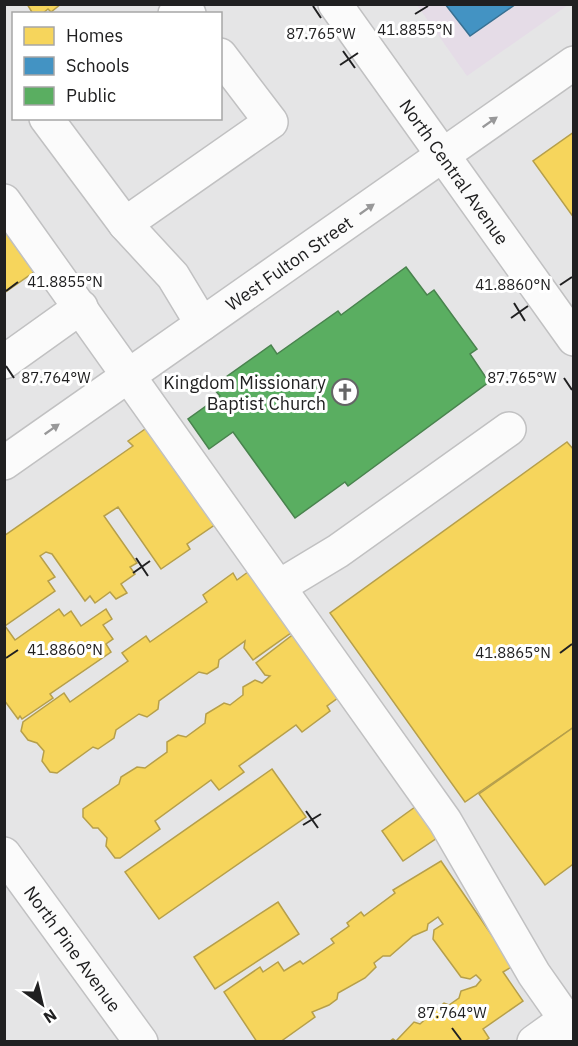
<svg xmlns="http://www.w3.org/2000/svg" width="578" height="1046" font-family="'IBM Plex Sans',sans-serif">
  <rect width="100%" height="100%" fill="#e5e5e6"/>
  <!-- education -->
  <path fill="#e5dce7" d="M417,5H568L467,76Z"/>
  <!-- homes -->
  <g fill="#f6d55c" stroke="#b69f4a" stroke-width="1.5">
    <path d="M27,4H61L51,12L48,9L42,14H33Z"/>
    <path d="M574,132V218L533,161Z"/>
    <path d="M4,230L34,272L4,293Z"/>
    <path d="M148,427L216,524L187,544L190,549L161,569L118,507L104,516L137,563L130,567L135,574L121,584L127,593L116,599L110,592L95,603L90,596L85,601L52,554L46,552L40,556L55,577L48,581L55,591L5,626L15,640L59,609L64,616L71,611L81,626L106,609L112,619L103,625L113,639L106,644L111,652L50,694L53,698L22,719L20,716L18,719L4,700V536L133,446L128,441Z"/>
    <path d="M567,442L574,450V727L465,802L330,613Z"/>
    <path d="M252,569L295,630L253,660L244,648L245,641L219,660L218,667L207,674L199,672L159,701L158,709L147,717L139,714L116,730L114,738L98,749L93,747L57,773L50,772L42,761L44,751L37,743L28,740L21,731L23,722L64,693L70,702L128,661L122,653L146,636L150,642L207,602L203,595L233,573L237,580Z"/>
    <path d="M295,633L342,695L327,706L330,711L302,732L296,725L239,766L244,772L219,790L211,780L155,821L160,829L120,858H115L106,846L107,838L98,828H93L83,817V809L119,784L121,777L137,767L145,768L167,752V742L178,735L186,737L205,723L206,714L224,703L230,705L243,695V687L255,680L262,683L270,676L265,675L256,663Z"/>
    <path d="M574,727V867L572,865L545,885L479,794Z"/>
    <path d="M272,769L306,817L159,919L125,872Z"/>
    <path d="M415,807L437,838L403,861L382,831Z"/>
    <path d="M441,861L513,966L503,972L523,1001L483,1029L489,1038L484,1042H389L393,1039L396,1041L414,1022L420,1024L444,1003L449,1005L459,998L461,991L476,986L481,980L476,975L470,979L461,977L433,939L434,930L443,924L438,917L428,924L427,930L413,936L390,956H383L374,963L376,967L365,978L338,993L337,999L329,1005L312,1012L315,1017L280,1042H257L224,992L260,967L263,972L278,962L284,971L300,961L303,964L334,943L331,939L349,926L347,923L361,912L364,916L395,893L393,890Z"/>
    <path d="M278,902L299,934L215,989L194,957Z"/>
  </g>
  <!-- schools -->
  <path fill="#4393c3" stroke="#387092" stroke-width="1.5" d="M445,4H516L470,36Z"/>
  <!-- public -->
  <path fill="#5aae61" stroke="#49834e" stroke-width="1.5" d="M406,267L427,295L434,290L477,349L470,354L489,382L348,486L345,482L295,518L233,432L209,449L188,419L220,396L212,387L271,345L277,354L338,311L341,315Z"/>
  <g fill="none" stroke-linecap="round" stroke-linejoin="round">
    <defs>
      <g id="minor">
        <path id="s1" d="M335,4L574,339"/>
        <path d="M175,14L184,7L189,14"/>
        <path d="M46,118L125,224L173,276L202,324"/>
        <path d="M4,201L445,821L534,974L574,1031"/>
        <path d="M125,224L271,122L220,55"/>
        <path d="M4,362L81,307"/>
        <path id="s2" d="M4,463L574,63"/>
        <path d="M280,586L338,551L509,429"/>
        <path id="s3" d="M4,854L141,1042"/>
        <path d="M534,1042L566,1019"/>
      </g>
    </defs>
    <!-- minor casing -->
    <use href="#minor" stroke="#c1c1c2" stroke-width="36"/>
    <!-- minor -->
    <use href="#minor" stroke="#fbfbfb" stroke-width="33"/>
  </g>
  <!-- one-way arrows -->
  <defs><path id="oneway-solid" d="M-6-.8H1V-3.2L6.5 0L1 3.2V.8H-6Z" transform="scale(1.5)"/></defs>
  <g fill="#989899">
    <use href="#oneway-solid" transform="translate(490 122) rotate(-35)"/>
    <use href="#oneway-solid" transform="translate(367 209) rotate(-35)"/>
    <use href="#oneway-solid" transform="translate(52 429) rotate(-35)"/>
  </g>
  <!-- ticks -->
  <path fill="none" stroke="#202021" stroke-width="2" d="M313,6L321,18M415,14L428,6M343,51L355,68M340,65L358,53M560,285L572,277M6,291L18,282M514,303L525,321M511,318L528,306M6,366L14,378M564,378L572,390M136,558L148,576M133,573L150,561M560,653L572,644M6,658L18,650M306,811L318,828M303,825L321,814M452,1028L461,1040"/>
  <!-- icons -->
  <defs>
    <symbol id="church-ring" viewBox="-11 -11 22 22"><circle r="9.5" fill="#fff" stroke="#656566" stroke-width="1.5"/><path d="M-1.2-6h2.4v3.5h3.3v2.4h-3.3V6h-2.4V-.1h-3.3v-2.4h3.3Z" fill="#656566"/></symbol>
  </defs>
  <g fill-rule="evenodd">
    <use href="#church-ring" x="330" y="377" width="30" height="30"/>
  </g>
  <g text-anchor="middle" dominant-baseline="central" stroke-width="6" stroke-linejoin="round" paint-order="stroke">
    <!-- street labels -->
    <g font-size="18" fill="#202021" stroke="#fff">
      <text stroke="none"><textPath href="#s1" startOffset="206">North Central Avenue</textPath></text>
      <text stroke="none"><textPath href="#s2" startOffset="348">West Fulton Street</textPath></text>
      <text stroke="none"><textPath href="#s3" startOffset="117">North Pine Avenue</textPath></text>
    </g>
    <!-- poi labels -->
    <g font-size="18" fill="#202021" stroke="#fff" text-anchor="end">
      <text x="326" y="382">Kingdom Missionary<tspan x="326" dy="21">Baptist Church</tspan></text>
    </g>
  </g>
  <g font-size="15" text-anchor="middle" fill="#202021" stroke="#fff" stroke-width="6" stroke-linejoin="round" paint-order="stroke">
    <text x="415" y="35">41.8855°N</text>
    <text x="321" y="39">87.765°W</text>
    <text x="65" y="287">41.8855°N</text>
    <text x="513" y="290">41.8860°N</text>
    <text x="522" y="383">87.765°W</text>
    <text x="56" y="383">87.764°W</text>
    <text x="65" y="655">41.8860°N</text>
    <text x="513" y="658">41.8865°N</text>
    <text x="452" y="1018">87.764°W</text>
  </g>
  <!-- border -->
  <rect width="578" height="1046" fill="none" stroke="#202021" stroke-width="12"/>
  <!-- legend -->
  <rect x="12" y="12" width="210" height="108" fill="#ffffff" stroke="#a6a6a6" stroke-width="1.5"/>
  <rect x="24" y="27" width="30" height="18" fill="#f6d55c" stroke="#a6a6a6" stroke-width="1.5"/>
  <text x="66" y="42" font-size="18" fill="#202021">Homes</text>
  <rect x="24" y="57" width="30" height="18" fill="#4393c3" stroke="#a6a6a6" stroke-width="1.5"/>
  <text x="66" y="72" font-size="18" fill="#202021">Schools</text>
  <rect x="24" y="87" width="30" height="18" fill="#5aae61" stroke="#a6a6a6" stroke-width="1.5"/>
  <text x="66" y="102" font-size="18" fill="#202021">Public</text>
  <!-- north arrow -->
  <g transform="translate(42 1004) rotate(146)" stroke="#ffffff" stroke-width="4.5" paint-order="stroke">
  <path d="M0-4.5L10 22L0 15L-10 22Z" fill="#202021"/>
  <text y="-9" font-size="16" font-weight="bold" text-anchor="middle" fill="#202021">N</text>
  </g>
</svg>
